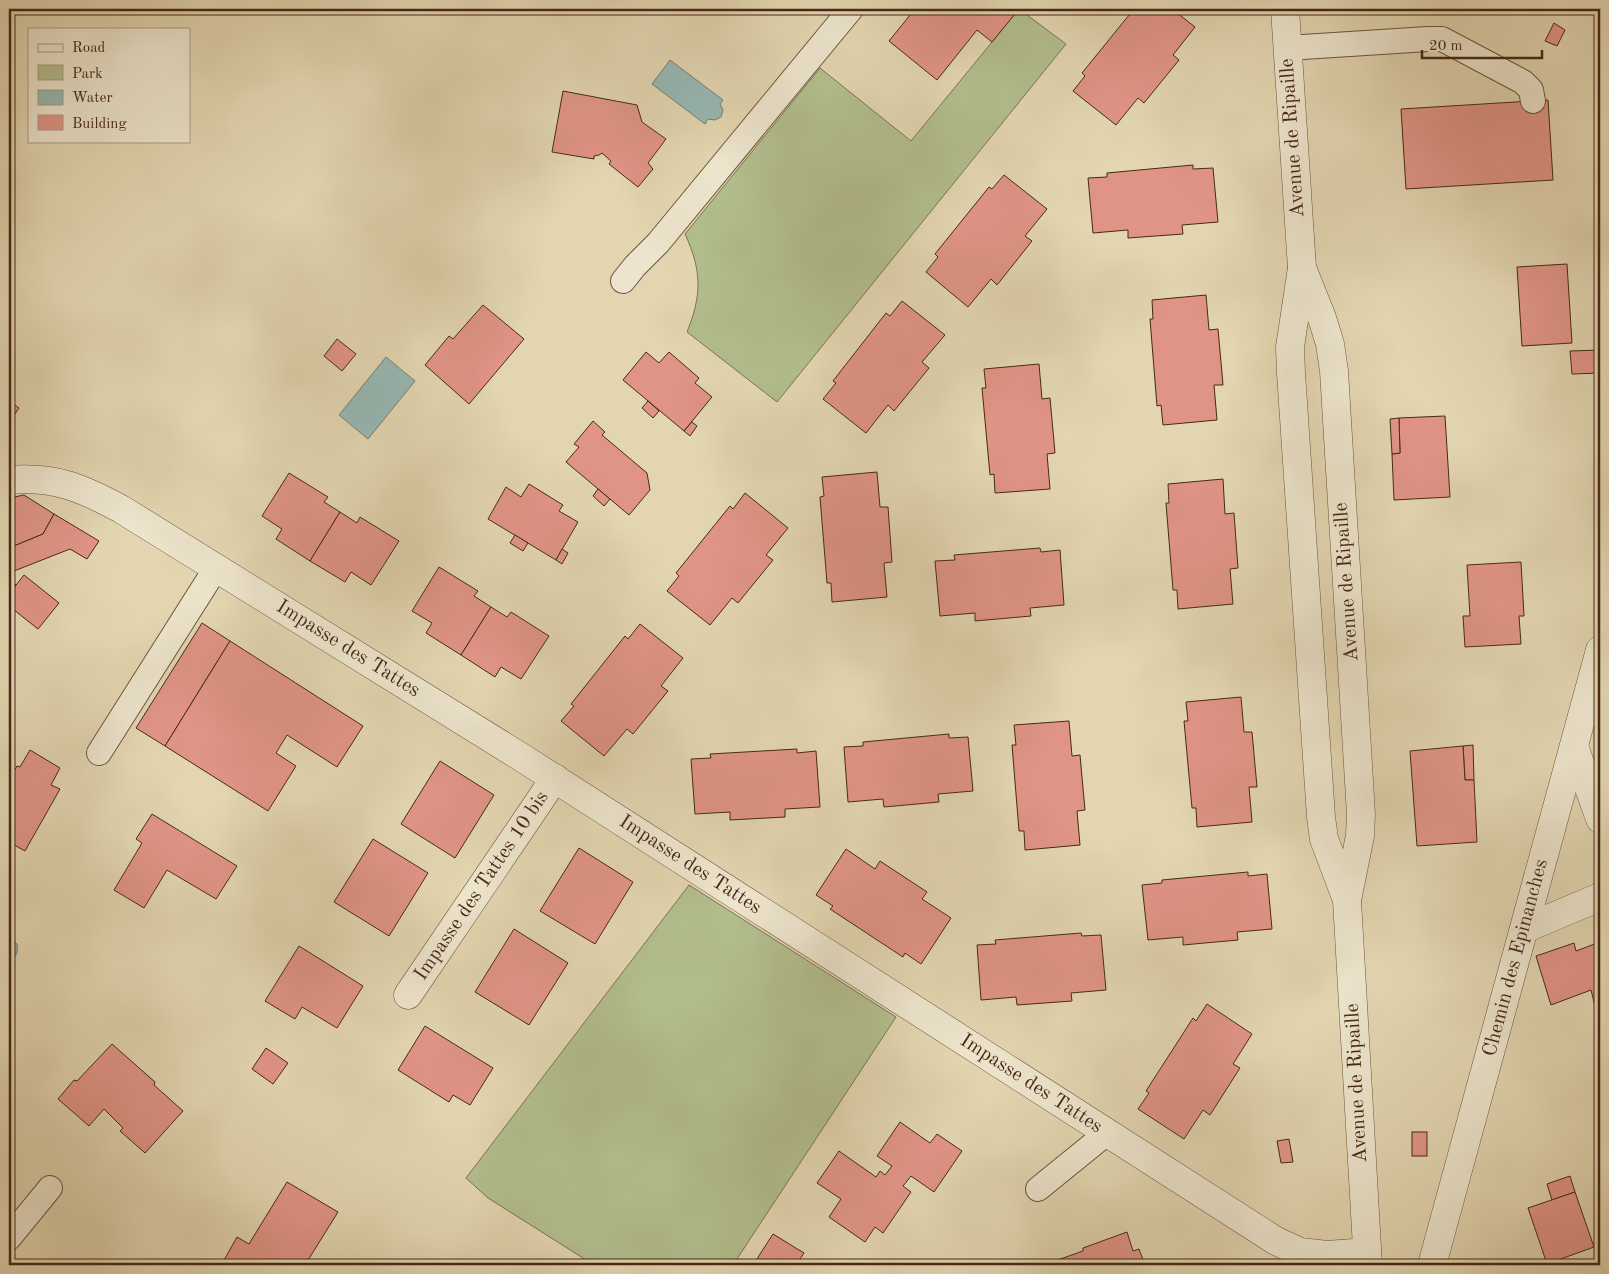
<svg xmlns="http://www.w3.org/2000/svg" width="1609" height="1274" font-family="'Old Standard TT',serif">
  <rect width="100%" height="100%" fill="#e2d5b0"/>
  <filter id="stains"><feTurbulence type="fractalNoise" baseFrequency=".004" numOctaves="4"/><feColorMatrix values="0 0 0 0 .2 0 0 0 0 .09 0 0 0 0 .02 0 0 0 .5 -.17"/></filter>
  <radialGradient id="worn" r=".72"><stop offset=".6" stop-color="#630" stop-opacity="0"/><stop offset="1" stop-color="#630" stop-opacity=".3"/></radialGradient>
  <!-- green -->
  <g fill="#b2bd8c" stroke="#7c7351">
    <path d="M1019,9L1066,44L777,402L687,332C702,295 702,271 685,234L820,68L911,141Z"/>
    <path d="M689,885L896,1017L733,1265H594L488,1198L466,1178Z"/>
  </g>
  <!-- water -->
  <g fill="#96b7b3" stroke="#767e74">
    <path d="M670,60L723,100L720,104L723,110L721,117L715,120L708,119L705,124L652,84Z"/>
    <path d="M386,357L415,381L368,439L339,415Z"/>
    <path d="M9,938L17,944C18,951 17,958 9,960Z"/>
  </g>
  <!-- building -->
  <g fill="#e09486" stroke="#472916">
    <path d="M915,9H1019L992,42L977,30L937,80L889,41Z"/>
    <path d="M1134,9H1172L1195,27L1173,55L1179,60L1144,103L1138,98L1116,125L1073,91L1085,76L1082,73Z"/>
    <path d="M1554,23L1565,30L1557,46L1545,41Z"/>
    <path d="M563,91L637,105L642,122L666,139L648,163L653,169L638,187L609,164L611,161L602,153L599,155L594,156V159L552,152Z"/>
    <path d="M1548,100L1553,180L1406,189L1401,109Z"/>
    <path d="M1193,165V169L1213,168L1218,222L1182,225L1183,234L1128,238V230L1093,233L1088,178L1107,177V173Z"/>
    <path d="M1004,175L1047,209L1025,236L1032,241L997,285L991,279L968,307L926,272L938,257L935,254L989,187L992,189Z"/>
    <path d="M1567,264L1572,343L1522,346L1517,267Z"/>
    <path d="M1206,295L1209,330L1218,329L1223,385H1214L1217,420L1163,425L1161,405L1157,406L1150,319H1153L1152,300Z"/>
    <path d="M902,301L945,335L922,362L929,368L894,411L888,405L866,433L823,399L836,383L833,381L886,313L890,316Z"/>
    <path d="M483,305L524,339L469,404L425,365L449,336L453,339Z"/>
    <path d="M337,339L356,354L342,371L324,356Z"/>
    <path d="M1600,350V373L1572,374L1570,351Z"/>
    <path d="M646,352L659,363L669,352L699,378L695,383L712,397L684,431L623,380Z"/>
    <path d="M1039,364L1042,399L1050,398L1055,453L1047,454L1050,489L995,493L994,474L990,475L982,388H986L984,369Z"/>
    <path d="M9,401L19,408L9,422Z"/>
    <path d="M648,401L659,411L653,418L642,408Z"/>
    <path d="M1445,416L1450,497L1394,500L1392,454L1400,453L1399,418Z"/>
    <path d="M1399,418L1400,453L1392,454L1390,419Z"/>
    <path d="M593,421L605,432L602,435L647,473L650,490L629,515L566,462L579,447L574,444Z"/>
    <path d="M692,422L697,426L690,436L684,431Z"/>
    <path d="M877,472L880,507H888L892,562L884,563L887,597L832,602L831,583H827L820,497L824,496L822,477Z"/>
    <path d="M289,473L328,497L324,502L340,512L310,561L276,539L282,529L262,516Z"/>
    <path d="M1223,479L1225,514L1234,513L1238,568L1230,569L1233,604L1178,609L1177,590H1173L1166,503H1169L1168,484Z"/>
    <path d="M529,484L563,505L559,511L578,522L556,560L488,519L506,487L521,497Z"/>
    <path d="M598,489L610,499L604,506L593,496Z"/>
    <path d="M745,493L788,528L766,555L773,560L738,603L732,598L710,625L667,591L679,576L676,573L730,506L733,509Z"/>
    <path d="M24,495L54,514L43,534L9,548V498Z"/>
    <path d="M340,512L357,523L360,517L399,541L371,585L351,572L345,582L310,561Z"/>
    <path d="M54,514L99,541L87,559L70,549L14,571L9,559V548L43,534Z"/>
    <path d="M515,535L528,543L523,551L510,543Z"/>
    <path d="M1040,548L1041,552L1060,550L1064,605L1030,608L1031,616L975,621V613L940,616L935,561L955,560L954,555Z"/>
    <path d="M562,549L568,553L562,564L556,560Z"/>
    <path d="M1521,562L1524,616H1519L1521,644L1465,647L1463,616H1470L1467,565Z"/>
    <path d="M439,567L478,591L474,596L491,607L461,655L426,633L432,623L412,611Z"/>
    <path d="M24,575L59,603L38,629L9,606V594Z"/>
    <path d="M9,580L16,585L9,594Z"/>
    <path d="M491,607L507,617L511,612L549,636L521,679L501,667L495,677L461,655Z"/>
    <path d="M202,623L230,641L165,746L136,728Z"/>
    <path d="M640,624L683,658L661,686L668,691L633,734L627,729L604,756L561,721L574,706L571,704L625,636L628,639Z"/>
    <path d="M230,641L363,726L337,767L287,735L276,753L296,766L268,811L165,746Z"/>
    <path d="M1241,697L1244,732H1252L1257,787H1249L1252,822L1197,827L1196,808H1192L1184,721H1188L1186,702Z"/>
    <path d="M1069,721L1072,756L1080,755L1085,810L1077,811L1080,845L1025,850L1024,831H1019L1012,745H1016L1014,725Z"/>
    <path d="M949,734V738L968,737L973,791L938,794L939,802L884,807L883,799L848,802L844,747L863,746V742Z"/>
    <path d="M1473,745L1474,780H1465L1463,746Z"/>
    <path d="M1463,746L1465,780H1474L1477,842L1417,846L1410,751Z"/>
    <path d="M797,749V753L816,751L820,807L785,809V817L730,820V812L695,814L691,759L711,758L710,754Z"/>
    <path d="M30,750L60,768L51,785L60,789L25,851L9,842V780L17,766L20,767Z"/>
    <path d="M440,761L494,795L455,858L401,824Z"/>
    <path d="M152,814L237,866L216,899L167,870L144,908L114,890L142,843L136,839Z"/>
    <path d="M373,839L428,873L389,936L334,902Z"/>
    <path d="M579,848L633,882L595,944L540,911Z"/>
    <path d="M846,849L875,869L880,861L927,892L922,899L951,918L921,964L905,953L903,957L830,909L833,906L816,895Z"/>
    <path d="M1248,872V876L1267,874L1272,929L1237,932L1238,940L1183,945V937L1148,940L1142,885L1162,883V880Z"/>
    <path d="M514,929L568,963L529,1025L475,992Z"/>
    <path d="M1081,933L1082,936L1101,935L1106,990L1071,993L1072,1001L1017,1005L1016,997L981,1000L977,945L996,944L995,940Z"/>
    <path d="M1600,942V1026L1591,990L1551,1005L1536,956L1574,943L1576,951Z"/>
    <path d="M299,946L363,986L337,1028L302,1007L295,1019L265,1001Z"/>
    <path d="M1207,1004L1252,1034L1233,1064L1240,1068L1210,1115L1203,1110L1184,1139L1138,1109L1149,1093L1146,1091L1193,1018L1196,1021Z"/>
    <path d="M425,1026L493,1068L470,1105L453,1095L449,1102L398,1070Z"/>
    <path d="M112,1044L155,1082L154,1085L183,1111L145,1153L120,1131L123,1128L104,1109L89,1126L58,1099L74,1080L77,1081Z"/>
    <path d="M266,1048L288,1063L273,1084L252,1069Z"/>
    <path d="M900,1122L930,1143L937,1134L962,1151L934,1192L911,1176L903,1186L911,1192L883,1233L875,1227L865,1242L829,1217L841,1199L817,1183L839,1151L876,1177L880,1171L885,1175L892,1166L877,1156Z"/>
    <rect x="1412" y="1132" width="15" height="24"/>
    <path d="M1289,1139L1293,1162L1281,1163L1277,1141Z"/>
    <path d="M1570,1176L1575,1192L1552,1200L1547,1184Z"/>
    <path d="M287,1182L338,1212L305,1265H228L223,1262L237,1237L249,1244Z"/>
    <path d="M1575,1192L1594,1247L1547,1264L1528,1208Z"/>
    <path d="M1127,1232L1133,1251L1139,1249L1145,1265H1050L1049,1263L1083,1251V1248Z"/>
    <path d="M773,1234L804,1253L796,1265H753Z"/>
  </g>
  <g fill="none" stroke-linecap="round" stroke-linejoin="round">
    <defs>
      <g id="service">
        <path d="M1287,48L1428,39H1442L1523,82L1531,90L1533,101"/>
        <path d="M623,281L635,266L658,243L851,9"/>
        <path d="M99,753L216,568"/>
        <path d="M1038,1189L1107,1133"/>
        <path d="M9,1238L50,1188"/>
      </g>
      <g id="minor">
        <path d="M9,480C55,476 82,488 121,509L521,757L1276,1241L1300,1252L1327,1255L1367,1252"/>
        <path d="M1574,746L1600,819"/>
        <path d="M1524,929L1600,897"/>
        <path d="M408,995L555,778"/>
        <path d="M1432,1265L1600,650"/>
      </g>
      <g id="tertiary">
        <path d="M1285,9L1302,268L1290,347L1291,373L1321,817L1324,839L1347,900"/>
        <path d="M1302,268L1322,318L1330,344L1334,371L1361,814L1360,836L1347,900L1368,1265"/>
      </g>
    </defs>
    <!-- service casing -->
    <use href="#service" stroke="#6e543c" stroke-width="26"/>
    <!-- minor casing -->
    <use href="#minor" stroke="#6e543c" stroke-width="29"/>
    <!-- tertiary casing -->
    <use href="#tertiary" stroke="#6e543c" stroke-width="29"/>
    <!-- service -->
    <use href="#service" stroke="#ece4cc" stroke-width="24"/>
    <!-- minor -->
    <use href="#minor" stroke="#ece4cc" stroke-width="28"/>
    <!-- tertiary -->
    <use href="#tertiary" stroke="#ece4cc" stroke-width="28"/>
  </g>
  <g text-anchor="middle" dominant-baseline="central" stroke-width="5" stroke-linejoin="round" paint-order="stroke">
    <!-- street labels -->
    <g font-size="20" fill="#472916" stroke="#ece4cc">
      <text transform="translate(1293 138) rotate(-94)">Avenue de Ripaille</text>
      <text transform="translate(1347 582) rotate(-94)">Avenue de Ripaille</text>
      <text transform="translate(348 649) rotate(32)">Impasse des Tattes</text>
      <text transform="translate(690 865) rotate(33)">Impasse des Tattes</text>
      <text transform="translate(482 886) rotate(-56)">Impasse des Tattes 10 bis</text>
      <text transform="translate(1516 958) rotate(-75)">Chemin des Epinanches</text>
      <text transform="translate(1357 1083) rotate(-93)">Avenue de Ripaille</text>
      <text transform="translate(1031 1084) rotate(33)">Impasse des Tattes</text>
    </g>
  </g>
  <!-- margin -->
  <rect width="1609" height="1274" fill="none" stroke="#e2d5b0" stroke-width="30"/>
  <rect x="10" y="10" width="1589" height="1254" fill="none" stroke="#472916" stroke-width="2.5"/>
  <rect x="15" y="15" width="1579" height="1244" fill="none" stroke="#472916"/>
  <!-- legend -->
  <rect x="28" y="28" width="162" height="115" fill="#ece4cc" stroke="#aa9983"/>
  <rect x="38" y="44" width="25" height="8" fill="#ece4cc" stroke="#aa9983"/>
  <text x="72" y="52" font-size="15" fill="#472916">Road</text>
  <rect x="38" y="65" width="25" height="15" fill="#b2bd8c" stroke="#aa9983"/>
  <text x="72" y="78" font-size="15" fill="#472916">Park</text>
  <rect x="38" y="90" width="25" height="15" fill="#96b7b3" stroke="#aa9983"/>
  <text x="72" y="102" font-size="15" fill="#472916">Water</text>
  <rect x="38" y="115" width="25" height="15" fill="#e09486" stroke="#aa9983"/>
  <text x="72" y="128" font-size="15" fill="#472916">Building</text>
  <!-- scale -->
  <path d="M1422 50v8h120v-8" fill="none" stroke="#472916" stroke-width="2.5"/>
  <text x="1429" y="50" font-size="15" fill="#472916" stroke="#ece4cc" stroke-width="4" paint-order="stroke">20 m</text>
  <rect width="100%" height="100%" filter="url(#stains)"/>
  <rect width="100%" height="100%" fill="url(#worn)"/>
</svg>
